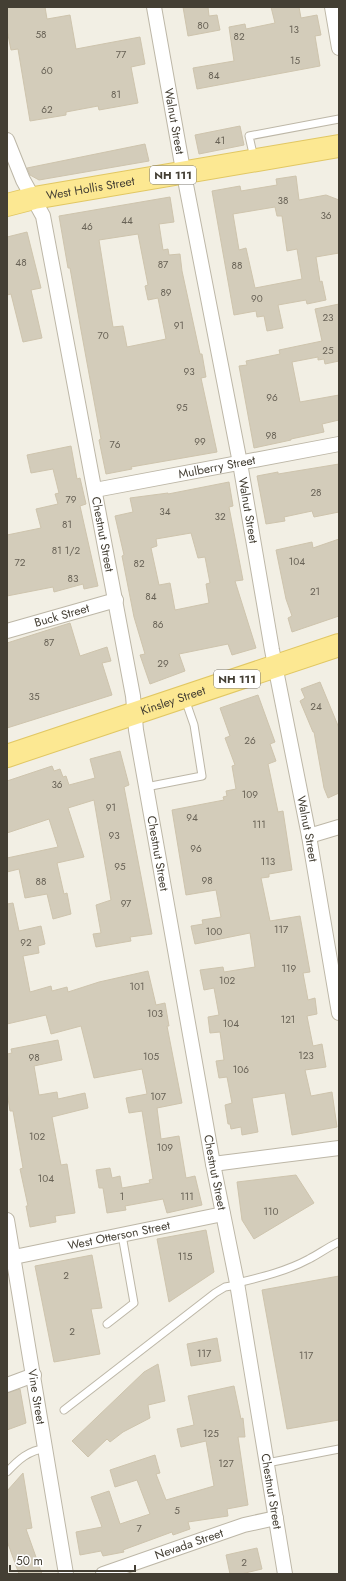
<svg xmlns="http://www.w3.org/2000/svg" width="346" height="1581" font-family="Jost,sans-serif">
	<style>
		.building { fill: #d3ccba; stroke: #cec4ad; fill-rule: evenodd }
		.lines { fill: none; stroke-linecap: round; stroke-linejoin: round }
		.lane-casing { stroke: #bdb7a7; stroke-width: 9 }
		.street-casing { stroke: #bdb7a7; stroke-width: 16 }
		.primary-casing { stroke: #e1c763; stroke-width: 24 }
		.lane { stroke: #fff; stroke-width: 7 }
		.street { stroke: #fff; stroke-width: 14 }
		.primary { stroke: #fce892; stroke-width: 22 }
		.labels { text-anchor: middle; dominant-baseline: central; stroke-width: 3; stroke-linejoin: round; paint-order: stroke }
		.number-label { font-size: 10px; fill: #686256 }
		.shield { fill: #fff; stroke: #7c7971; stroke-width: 1 }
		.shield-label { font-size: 11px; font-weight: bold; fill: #443f34 }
		.street-label { font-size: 12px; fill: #443f34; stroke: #fff }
	</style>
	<rect width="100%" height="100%" fill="#f2efe4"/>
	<path class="building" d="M7 7H45L47 19 70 15 76 49 140 37 145 64 131 67 138 103 99 110 98 106 66 112V115L30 121 18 49 11 50 7 30Z
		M183 7H208L209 16 217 15 220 30 188 36Z
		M271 7H299L301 18 317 15 321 35 315 36 320 66 197 89 193 68 234 61 229 27 245 24 246 29 275 23Z
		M240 126 244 145 199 154 195 135Z
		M145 144 149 161 39 180 30 175 27 168Z
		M296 176 299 200 326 195 339 200V253L316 257 320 282 322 281 326 300 307 304 306 300 278 305 283 328 267 331 264 316 257 317 256 311 234 315 212 191 240 186 241 191 277 185 276 179ZM275 207 277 216H282L287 251 297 249 302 279 255 288 246 248 239 250 233 214Z
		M170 197 174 222 159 224 163 250 168 249 169 255 180 254 182 271 200 354H202L206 377 201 378 217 452 131 467 132 469 106 474 99 440 101 439 81 330 70 268H68L59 216ZM138 234 148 285 145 286 148 300 158 298 166 339 127 347 123 326 113 327 99 240Z
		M27 232 41 288 31 290 42 338 23 342 11 294 7 295V237Z
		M339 304V361L325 364 324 359 318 360V357L292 362 300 402 339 395V420L322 424 324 432 291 439V440L254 448 239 366 247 365 246 361 280 354 279 350 322 341 315 309Z
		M71 446 77 479 80 478 86 504 80 506 98 586 84 589 83 584 54 592 53 587 7 596V535L41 528 36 509 58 504 55 494 59 493 53 469 31 473 27 455Z
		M339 464V512L314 517 312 511 284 517 285 521 266 524 257 476 278 472V474Z
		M229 482 233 506 229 507 243 580 235 581 256 648 232 655 228 644 179 654 185 671 150 684 140 655 145 654 134 617 122 556 124 555 115 516 133 512 130 498 168 493V494ZM191 533 198 558 205 557 210 583 206 584 209 603 175 610 170 583 159 585 151 548 157 546 156 539Z
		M339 539V616L292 632 288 618 292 616 286 599 276 550 312 542 313 548Z
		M70 623 80 656 107 647 111 661 102 663 112 695 7 728V643Z
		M320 682 339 728V793L328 798 324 788 314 732H313L300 701 305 698 301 689Z
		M258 695 275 742 270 744 276 761 268 764 278 812 283 811 292 870 269 874V877L261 878 270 921 300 916 310 972 303 973 308 1000 315 998 317 1014 307 1016 313 1046 322 1044 326 1067 305 1070 311 1096 332 1092 337 1127 292 1135 285 1093 252 1098 258 1132 242 1135 241 1127 231 1129 230 1124H228L225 1105 232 1103 227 1077 219 1078 216 1061 224 1060 220 1032 210 1033 208 1017 219 1015 214 988 204 990 200 970 223 967 224 972 255 967 250 933 195 944 191 926 203 924 202 920 221 917 216 890 186 895 172 810 224 800 223 797 227 796 226 791 236 789 232 766 235 765 225 738 230 736 220 708Z
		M120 751 129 785 124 787 152 934 130 937 131 941 96 947 93 934 101 933 96 905 111 900 94 800 68 808 84 857 57 863 64 894 67 893 71 914 53 919 47 894 25 898 19 869 7 872V858L58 847 49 819 7 833V781L52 766 54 771 60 769 63 777 66 776 69 785 95 778 90 759Z
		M13 903 19 931 41 926 45 944 38 946 39 953 23 956 30 992 51 986 52 991 67 987 68 992 99 982 148 971 156 1005 165 1003 169 1026H167L182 1103 157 1108 161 1139 179 1136 186 1178 195 1176 202 1205 167 1213 163 1199 125 1206 126 1210 107 1213 103 1188H99L96 1170 110 1168 112 1178 120 1176 122 1188 150 1183 149 1180 153 1179 142 1111 129 1113 126 1098 147 1094 142 1069 94 1078 81 1026 51 1034 46 1015 7 1024V904Z
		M58 1040 62 1060 34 1066 39 1095 57 1092 58 1099 85 1093 88 1108 52 1117 61 1165 67 1164 75 1213 55 1216 56 1222 30 1227 26 1206H28L20 1169 23 1168 13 1111H10L7 1092V1054L12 1053 11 1049Z
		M296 1175 314 1203 254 1239 242 1220 237 1182Z
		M206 1230 214 1272 169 1302 157 1239Z
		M92 1255 102 1308 91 1309 100 1354 54 1362 35 1266Z
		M339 1276V1420L287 1429 262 1290Z
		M217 1338 221 1361 191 1366 187 1344Z
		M158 1364 165 1401 148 1405 150 1418 123 1432 110 1442 107 1439 88 1457 72 1441 144 1372Z
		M234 1386 241 1419 243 1418 245 1437H238L248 1505 227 1509 228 1516 188 1522 190 1529 173 1535 172 1532 123 1550 124 1552 103 1556 101 1551 80 1555 76 1532 102 1527 91 1497 109 1491 120 1524 150 1514 137 1480 115 1487 110 1470 155 1455 160 1473 156 1474 166 1500 214 1486 206 1441 181 1447 177 1429 194 1425 188 1396Z
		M20 1389 26 1423 7 1430V1393Z
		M23 1473 32 1528 26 1529 42 1574H19L7 1541V1491Z
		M257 1548 262 1569 241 1574H230L226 1555Z"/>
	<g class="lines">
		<defs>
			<path id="lane" d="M254 158 249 136 339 119
				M146 787 202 776 194 725 185 699
				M237 1283C262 1277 287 1271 309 1259 319 1254 328 1247 339 1242
				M107 1324 134 1303 122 1235
				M64 1410 215 1293 225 1287 237 1285
				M267 1463 339 1449
				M7 1472C19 1459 28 1451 46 1448"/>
			<g id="street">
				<path id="s1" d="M154 7 181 159 240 463 272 650 309 836 339 1013"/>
				<path d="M332 7 339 48"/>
				<path id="s2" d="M7 140 23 180 43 216 133 696 136 730 213 1164 237 1283 285 1574"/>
				<path id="s3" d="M95 490 339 444"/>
				<path id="s4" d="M7 631 116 600"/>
				<path d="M309 836 339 827"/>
				<path d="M213 1164 339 1148"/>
				<path id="s5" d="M7 1220 66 1574"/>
				<path id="s6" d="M14 1257 223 1214"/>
				<path d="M7 1385 34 1375"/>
				<path id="s7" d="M103 1574 244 1525 276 1518"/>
			</g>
			<g id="primary">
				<path id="s8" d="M7 205 34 198 339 146"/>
				<path id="s9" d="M7 756 339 645"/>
			</g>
		</defs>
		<use href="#lane" class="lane-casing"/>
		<use href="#street" class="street-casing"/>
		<use href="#primary" class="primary-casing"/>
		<use href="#lane" class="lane"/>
		<use href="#street" class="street"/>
		<use href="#primary" class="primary"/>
	</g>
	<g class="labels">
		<g class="number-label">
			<text x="203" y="25">80</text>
			<text x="294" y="29">13</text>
			<text x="41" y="34">58</text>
			<text x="239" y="36">82</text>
			<text x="121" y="54">77</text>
			<text x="295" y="60">15</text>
			<text x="47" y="70">60</text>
			<text x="214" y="75">84</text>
			<text x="116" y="94">81</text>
			<text x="47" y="109">62</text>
			<text x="220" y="140">41</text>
			<text x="283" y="200">38</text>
			<text x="326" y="215">36</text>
			<text x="127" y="220">44</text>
			<text x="87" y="226">46</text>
			<text x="21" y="262">48</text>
			<text x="163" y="264">87</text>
			<text x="237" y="265">88</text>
			<text x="166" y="292">89</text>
			<text x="257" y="298">90</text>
			<text x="328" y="317">23</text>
			<text x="179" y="325">91</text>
			<text x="103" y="335">70</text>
			<text x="328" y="350">25</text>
			<text x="189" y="371">93</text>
			<text x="272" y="397">96</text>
			<text x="182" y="407">95</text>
			<text x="271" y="435">98</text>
			<text x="200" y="441">99</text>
			<text x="115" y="444">76</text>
			<text x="316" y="492">28</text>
			<text x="71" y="499">79</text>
			<text x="165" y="511">34</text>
			<text x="220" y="516">32</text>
			<text x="67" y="524">81</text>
			<text x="66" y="550">81 1/2</text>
			<text x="297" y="561">104</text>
			<text x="20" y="562">72</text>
			<text x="139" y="563">82</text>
			<text x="73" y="578">83</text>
			<text x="315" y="591">21</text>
			<text x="151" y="596">84</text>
			<text x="158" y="624">86</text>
			<text x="49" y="642">87</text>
			<text x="163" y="663">29</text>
			<text x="34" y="696">35</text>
			<text x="316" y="706">24</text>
			<text x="250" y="740">26</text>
			<text x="57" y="784">36</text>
			<text x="250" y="794">109</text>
			<text x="111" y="807">91</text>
			<text x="192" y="817">94</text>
			<text x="259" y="824">111</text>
			<text x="114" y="835">93</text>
			<text x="196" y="848">96</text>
			<text x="268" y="861">113</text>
			<text x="120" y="866">95</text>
			<text x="207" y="880">98</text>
			<text x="41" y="881">88</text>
			<text x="126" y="903">97</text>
			<text x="281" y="929">117</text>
			<text x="214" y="931">100</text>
			<text x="26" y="942">92</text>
			<text x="289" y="968">119</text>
			<text x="227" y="980">102</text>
			<text x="137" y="986">101</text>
			<text x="155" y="1013">103</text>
			<text x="288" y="1019">121</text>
			<text x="231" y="1023">104</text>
			<text x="306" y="1055">123</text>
			<text x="151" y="1056">105</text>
			<text x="34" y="1057">98</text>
			<text x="241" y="1069">106</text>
			<text x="158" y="1096">107</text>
			<text x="37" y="1136">102</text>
			<text x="165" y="1147">109</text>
			<text x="46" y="1178">104</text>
			<text x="122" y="1196">1</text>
			<text x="187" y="1196">111</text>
			<text x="271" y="1211">110</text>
			<text x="185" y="1256">115</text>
			<text x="66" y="1275">2</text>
			<text x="72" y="1331">2</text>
			<text x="204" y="1353">117</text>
			<text x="306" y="1355">117</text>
			<text x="211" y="1433">125</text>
			<text x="226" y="1463">127</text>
			<text x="177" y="1510">5</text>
			<text x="139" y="1528">7</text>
			<text x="244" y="1562">2</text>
		</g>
		<g class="shield">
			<rect x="150" y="166" width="46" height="18" rx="3"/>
			<rect x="214" y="670" width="46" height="18" rx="3"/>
		</g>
		<g class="shield-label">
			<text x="173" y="175">NH 111</text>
			<text x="237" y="679">NH 111</text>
		</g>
		<g class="street-label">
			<text stroke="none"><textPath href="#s1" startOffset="116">Walnut Street</textPath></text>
			<text stroke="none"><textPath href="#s8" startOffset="85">West Hollis Street</textPath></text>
			<text stroke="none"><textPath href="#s3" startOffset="124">Mulberry Street</textPath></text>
			<text stroke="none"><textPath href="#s1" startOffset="512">Walnut Street</textPath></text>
			<text stroke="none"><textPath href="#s2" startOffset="408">Chestnut Street</textPath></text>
			<text stroke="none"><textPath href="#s4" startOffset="57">Buck Street</textPath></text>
			<text stroke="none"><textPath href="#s9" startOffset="175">Kinsley Street</textPath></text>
			<text stroke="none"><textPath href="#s1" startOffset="836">Walnut Street</textPath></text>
			<text stroke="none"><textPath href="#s2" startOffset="732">Chestnut Street</textPath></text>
			<text stroke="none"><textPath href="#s2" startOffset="1056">Chestnut Street</textPath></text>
			<text stroke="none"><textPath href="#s6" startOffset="107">West Otterson Street</textPath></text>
			<text stroke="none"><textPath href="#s5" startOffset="179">Vine Street</textPath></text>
			<text stroke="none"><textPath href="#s2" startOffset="1380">Chestnut Street</textPath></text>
			<text stroke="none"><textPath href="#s7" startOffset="91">Nevada Street</textPath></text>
		</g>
	</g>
	<rect width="346" height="1581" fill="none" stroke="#443f34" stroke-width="16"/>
	<path d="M10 1565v6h125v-6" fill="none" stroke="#443f34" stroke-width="2"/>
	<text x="16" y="1565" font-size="12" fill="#443f34" stroke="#ffffff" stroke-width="3" paint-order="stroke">50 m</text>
</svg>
